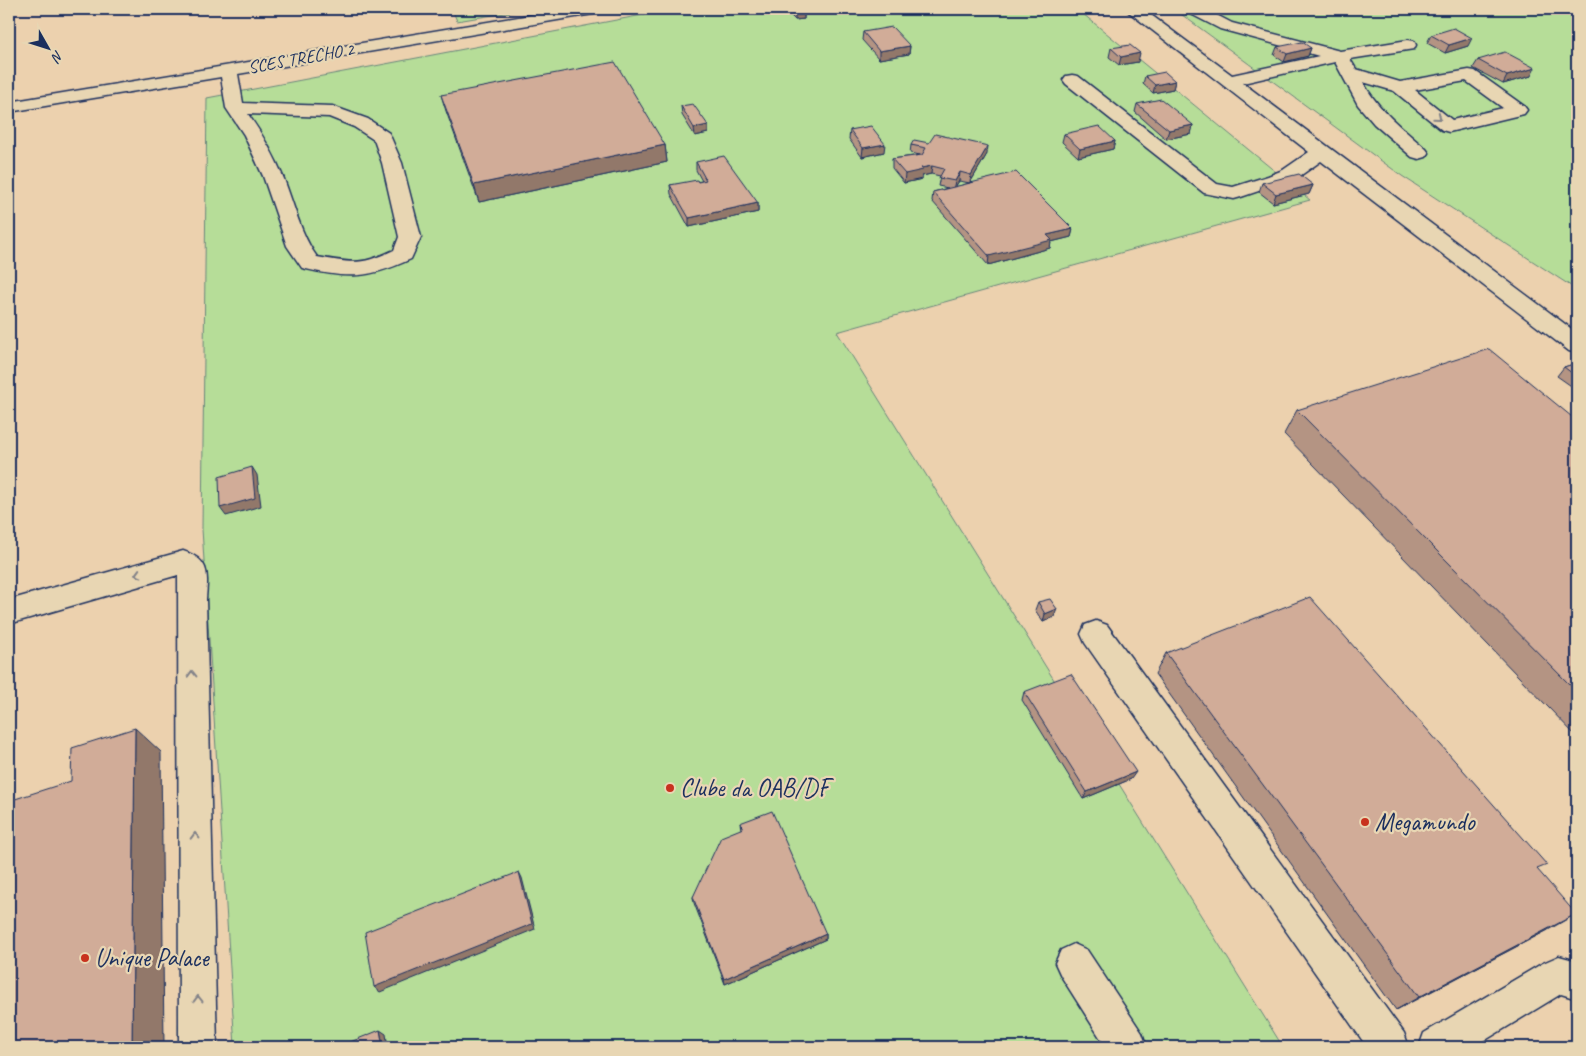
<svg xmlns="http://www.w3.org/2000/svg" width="1586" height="1056" font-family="Caveat,sans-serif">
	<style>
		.green { fill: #b6dd98; stroke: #68867b }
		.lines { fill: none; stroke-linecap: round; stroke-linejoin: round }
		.minor-casing { stroke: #1b2f5e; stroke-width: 3 }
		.minor { fill: #e8d6b3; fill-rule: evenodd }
		.wall { fill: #b49483; stroke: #1b2f5e; fill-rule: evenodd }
		.shaded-wall { fill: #92786a; stroke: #1b2f5e }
		.building { fill: #d1ac98; stroke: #1b2f5e }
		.oneway { stroke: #828288 }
		.poi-dot { fill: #c8321e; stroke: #e8d6b3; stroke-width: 2 }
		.labels { text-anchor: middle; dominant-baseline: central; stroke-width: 4.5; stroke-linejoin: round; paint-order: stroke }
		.far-street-label { font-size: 18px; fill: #1b2f5e; stroke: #e8d6b3 }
		.near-poi-label { font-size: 25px; fill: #1b2f5e; stroke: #e8d6b3; text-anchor: start }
	</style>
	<rect width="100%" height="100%" fill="#ecd1ae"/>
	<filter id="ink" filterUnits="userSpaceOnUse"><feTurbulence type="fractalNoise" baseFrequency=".02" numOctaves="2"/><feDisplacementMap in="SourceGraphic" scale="10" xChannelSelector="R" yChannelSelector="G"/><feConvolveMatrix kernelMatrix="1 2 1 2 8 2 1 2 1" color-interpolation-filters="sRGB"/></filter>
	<g filter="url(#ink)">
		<path class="green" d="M452 9H529L457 21Z
			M674 9H1077L1310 200 837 332 1283 1047H235L202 529 207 98Z
			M1174 9H1577V290L1402 176Z"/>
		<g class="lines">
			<defs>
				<path id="minor" d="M566 9H601L599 12 593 14 238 74 243 103 332 106 368 119 389 133 402 163 421 237 411 259C368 279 348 279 302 268L287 246 263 176 244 135 226 108 221 77 9 112V102ZM248 114 329 117 354 127 374 140 382 163 399 237 394 250C360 266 353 263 317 257 301 235 294 205 284 179 275 156 262 134 248 114Z
					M1125 9H1143L1232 75 1319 56 1220 29 1187 12 1185 9H1205L1232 23 1340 51 1408 40 1414 41 1416 45 1414 49 1350 59 1356 69 1400 82 1469 70 1475 71 1524 106 1527 110 1524 114 1449 132 1442 130 1394 91 1363 82C1378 110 1402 128 1426 149L1429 153 1426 157 1419 159 1412 157 1374 124 1358 105 1335 62 1243 83 1577 333V353L1569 351 1321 161 1297 178 1241 197 1234 199 1204 193 1066 84 1063 80 1066 76 1072 75 1078 76 1217 184 1233 187 1268 176 1283 170 1309 152ZM1466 81 1503 108 1452 120 1415 90Z
					M183 551C210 560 208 573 206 599L217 1047H179L178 575 9 624V600Z
					M1096 621 1107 625 1404 1033 1409 1047H1367L1085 643 1081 634 1085 625Z
					M1074 944 1087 950 1142 1033 1147 1047H1106L1061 976 1055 963 1061 950Z
					M1559 956 1577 961V999L1561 994 1474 1047H1419L1424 1033 1543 963Z"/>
			</defs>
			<use href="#minor" class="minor-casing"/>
			<use href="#minor" class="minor"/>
		</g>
		<path class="wall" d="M791 9H802L804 11V19L795 20 791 16Z
			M863 32 910 46 909 54 879 59 862 40Z
			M1431 35 1468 46 1445 53 1427 43Z
			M1277 47 1311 48 1308 56 1284 62 1274 55Z
			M1111 48 1138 62 1119 65 1109 57Z
			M1478 60 1531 76 1503 84 1473 68Z
			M1145 76 1175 81 1173 89 1153 93 1143 84Z
			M441 95 665 145 667 162 479 202 446 111Z
			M1137 104 1193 125 1191 134 1166 139 1135 112Z
			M681 106 708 125V133L695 136 682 115Z
			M850 130 884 152 862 157 849 139Z
			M1064 134 1115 141 1113 149 1078 157 1062 142Z
			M911 145 987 154 970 183 1073 229 1071 237 1051 242 1050 248 988 265 932 201 933 192 948 188 938 186 940 176 931 174 922 176V179L904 183 892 168V159L920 155 910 153ZM959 181 970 183 955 187Z
			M696 162 758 203V212L689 227 671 194 670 185 702 181 696 170Z
			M1262 183 1313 185 1309 194 1273 203 1259 192Z
			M1577 363V390L1557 376 1564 367Z
			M1297 410 1577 421V737L1284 434Z
			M1038 602 1054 617 1043 622 1035 610Z
			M1166 653 1538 870 1548 930 1396 1010 1155 674Z
			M1024 692 1131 779 1083 799 1022 700Z
			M740 823 826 934V939L725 984 694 903 693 897 741 829Z"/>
		<path class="shaded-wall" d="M804 11V19L795 20V13Z
			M1472 38 1468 46 1445 53 1449 45Z
			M910 46 909 54 879 59V51Z
			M1311 48 1308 56 1284 62 1287 54Z
			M1140 53 1138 62 1119 65 1121 57Z
			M1535 68 1531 76 1503 84 1507 76Z
			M1175 81 1173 89 1153 93 1155 85Z
			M708 125V133L695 136 694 128Z
			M1193 125 1191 134 1166 139 1169 130Z
			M1115 141 1113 149 1078 157 1080 149Z
			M885 144 884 152 862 157 863 148Z
			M665 145 667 162 479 202 474 185Z
			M988 146 987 154 970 183 971 175Z
			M932 166 931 174 922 176V179L904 183 905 174 921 168Z
			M960 172 959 181 953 190 955 181Z
			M1313 185 1309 194 1273 203 1276 194Z
			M758 203V212L689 227V218Z
			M1073 229 1071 237 1051 242 1050 248 988 265 989 256 1047 235Z
			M252 467 257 475 261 506 226 516 220 508Z
			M1057 609 1054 617 1043 622 1045 614Z
			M135 728 161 752 164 1047H132Z
			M1136 772 1131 779 1083 799 1087 792Z
			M519 872 522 878 535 929 380 992 374 987Z
			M1576 914 1548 930 1396 1010 1419 997Z
			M826 934V939L725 984 724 979Z
			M380 1030 386 1034 388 1047H383Z"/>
		<path class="building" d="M792 9H802L804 11 795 13Z
			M892 27 910 46 879 51 863 32Z
			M1454 28 1472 38 1449 45 1431 35Z
			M1302 42 1311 48 1287 54 1277 47Z
			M1130 45 1140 53 1121 57 1111 48Z
			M1505 52 1535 68 1507 76 1478 60Z
			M615 62 665 145 474 185 441 95Z
			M1165 72 1175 81 1155 85 1145 76Z
			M1161 99 1193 125 1169 130 1137 104Z
			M693 104 708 125 694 128 681 106Z
			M871 126 885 144 863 148 850 130Z
			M1099 126 1115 141 1080 149 1064 134Z
			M935 134 988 146 971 175 960 172 955 181 939 178 944 169 932 166 921 168 923 170 905 174 892 159 922 155 926 148 911 145 914 140 929 143Z
			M724 156 758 203 689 218 670 185 697 180 698 182 706 180 696 162Z
			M1016 172 1073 229 1047 235 1052 240 989 256 933 192Z
			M1299 174 1313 185 1276 194 1262 183Z
			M1489 349 1577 421V692L1297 410Z
			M1577 363V377L1564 367Z
			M252 467 255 498 220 508 219 477Z
			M1310 597 1547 865 1537 869 1576 914 1419 997 1166 653Z
			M1050 599 1057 609 1045 614 1038 602Z
			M1071 674 1136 772 1087 792 1024 692Z
			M135 728 132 1047H9V801L71 781 72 748Z
			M772 811 826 934 724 979 693 897 721 837 743 828 740 823Z
			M519 872 532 924 374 987 365 932Z
			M380 1030 383 1047H338Z"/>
		<defs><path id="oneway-chevron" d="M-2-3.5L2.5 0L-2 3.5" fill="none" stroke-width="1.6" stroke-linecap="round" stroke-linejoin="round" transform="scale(1.25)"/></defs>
		<g class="oneway">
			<use href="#oneway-chevron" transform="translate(1438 117) rotate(39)"/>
			<use href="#oneway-chevron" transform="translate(138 574) rotate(164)"/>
			<use href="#oneway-chevron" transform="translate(192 674) rotate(-91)"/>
			<use href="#oneway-chevron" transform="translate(195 836) rotate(-91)"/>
			<use href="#oneway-chevron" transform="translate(198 999) rotate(-91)"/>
		</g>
	</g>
	<g class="poi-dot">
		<circle cx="670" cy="788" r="5"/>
		<circle cx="1365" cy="822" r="5"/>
		<circle cx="85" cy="958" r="5"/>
	</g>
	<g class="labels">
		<g class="far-street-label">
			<text transform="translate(301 58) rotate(-10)">SCES TRECHO 2</text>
		</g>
		<g class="near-poi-label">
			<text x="680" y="788">Clube da OAB/DF</text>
			<text x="1375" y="822">Megamundo</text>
			<text x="95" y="958">Unique Palace</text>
		</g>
	</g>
	<rect width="1586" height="1056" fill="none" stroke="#e8d6b3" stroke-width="30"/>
	<rect x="15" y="15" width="1556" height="1026" fill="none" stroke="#1b2f5e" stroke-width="2" filter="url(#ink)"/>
	<g transform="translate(48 48) rotate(129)" stroke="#e8d6b3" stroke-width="4" paint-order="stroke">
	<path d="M0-4L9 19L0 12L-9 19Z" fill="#1b2f5e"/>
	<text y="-8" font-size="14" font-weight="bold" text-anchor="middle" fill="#1b2f5e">N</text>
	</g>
</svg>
